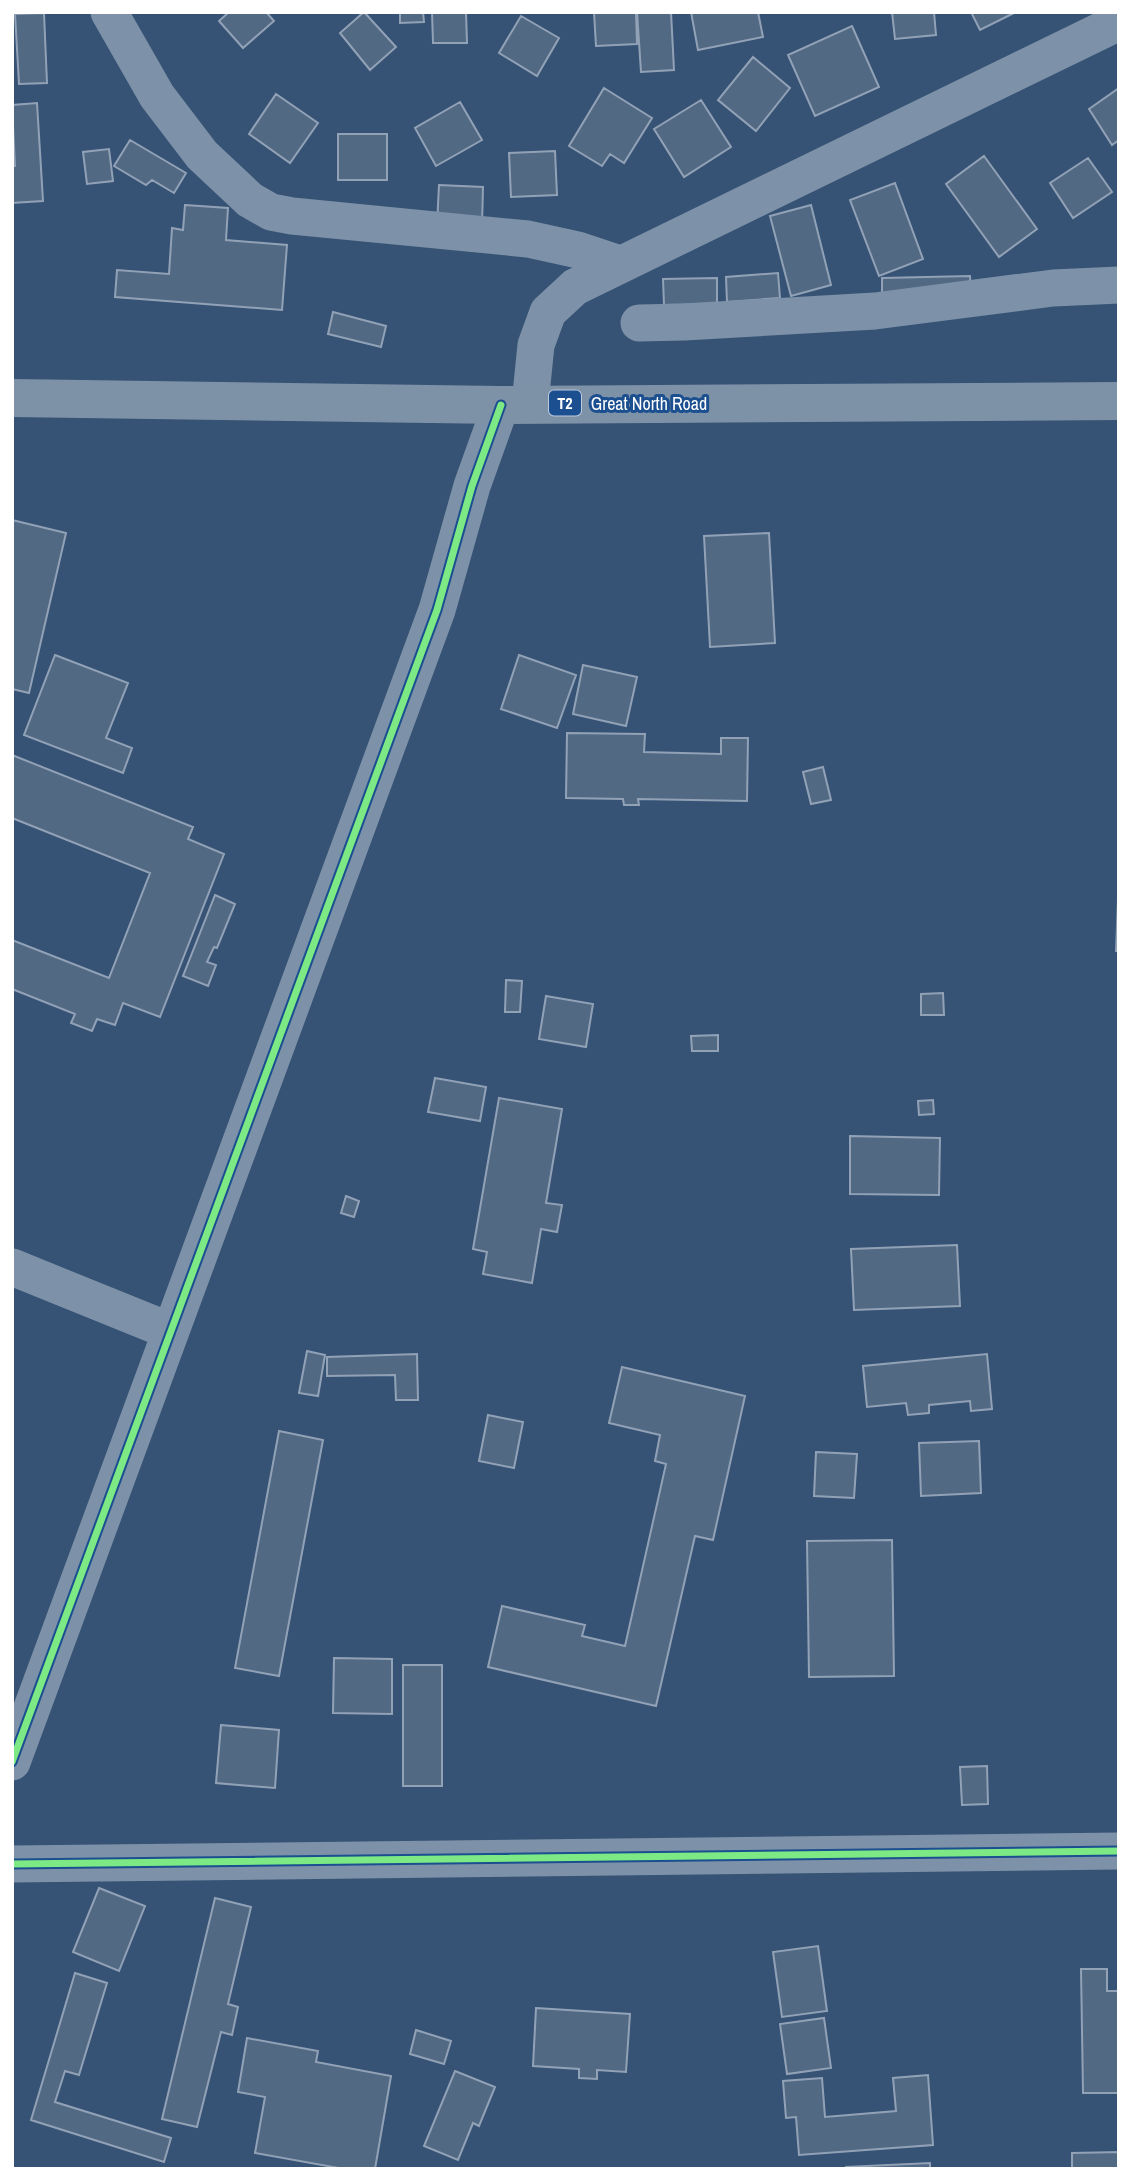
<svg xmlns="http://www.w3.org/2000/svg" width="1131" height="2181" font-family="'Archivo Narrow',sans-serif">
	<style>
		.building { fill: #526984; stroke: #92a2b6; stroke-width: 2 }
		.lines { fill: none; stroke-linecap: round; stroke-linejoin: round }
		.minor { stroke: #7d92a8; stroke-width: 37 }
		.highway { stroke: #7e92a7; stroke-width: 38 }
		.cycleway-casing { stroke: #1b4f8f; stroke-width: 11 }
		.cycleway { stroke: #7ce984; stroke-width: 7 }
		.labels { text-anchor: middle; dominant-baseline: central; stroke-width: 6; stroke-linejoin: round; paint-order: stroke }
		.shield { fill: #1b4f8f; stroke: #bbcadd; stroke-width: 2 }
		.shield-label { font-size: 16px; font-weight: bold; fill: #fff }
		.street-label { font-size: 18px; fill: #fff; stroke: #1b4f8f }
	</style>
	<rect width="100%" height="100%" fill="#365274"/>
	<path class="building" d="M229 12H266L274 21 243 48 219 21Z
		M364 12 396 47 370 70 340 33Z
		M400 12H423L424 22 400 23Z
		M432 12H466L467 43H433Z
		M594 12H636L637 44 596 46Z
		M637 12H671L674 70 641 72Z
		M691 12H758L763 37 698 50Z
		M892 12H934L936 35 895 39Z
		M971 12H1016L980 30Z
		M44 13 47 83 19 84 15 14Z
		M521 16 559 38 537 76 499 53Z
		M852 26 879 87 815 116 788 55Z
		M753 57 790 88 756 131 718 100Z
		M604 88 652 118 624 163 610 154 602 166 569 146Z
		M1119 88V140L1112 145 1089 109Z
		M276 94 318 123 290 163 249 134Z
		M701 100 731 147 684 177 654 129Z
		M460 102 482 140 436 166 415 128Z
		M37 103 43 201 12 203V166H15L12 105Z
		M338 134H387V180H338Z
		M130 140 186 173 174 193 152 180 146 185 114 166Z
		M109 149 113 181 87 184 83 152Z
		M555 151 557 195 511 197 509 153Z
		M984 156 1037 229 999 257 946 184Z
		M1088 158 1112 192 1073 218 1050 183Z
		M895 183 923 259 879 276 850 200Z
		M439 185 483 187 482 226 437 224Z
		M185 205 228 208 226 240 287 245 282 310 115 297 117 270 169 274 172 228 183 230Z
		M811 205 831 285 791 296 770 216Z
		M778 273 780 298 727 302 726 277Z
		M970 276 971 295 882 297V278Z
		M717 278V304L664 305 663 279Z
		M333 312 386 326 381 347 328 334Z
		M12 520 66 533 29 693 12 689Z
		M769 533 775 643 710 647 704 536Z
		M55 655 128 683 106 738 132 748 123 773 24 735Z
		M519 655 576 675 557 728 501 709Z
		M583 665 637 677 626 726 573 714Z
		M567 733 645 734 644 752 721 754V738H748L747 801 638 799 639 805H624L623 799 566 798Z
		M12 755 193 827 188 839 224 854 160 1017 123 1003 115 1025 97 1019 92 1031 71 1023 75 1014 12 989V940L109 978 150 873 12 818Z
		M823 767 831 800 811 804 803 772Z
		M215 895 235 904 217 948 214 947 207 962 216 965 208 986 183 976Z
		M1118 899H1119V951H1116Z
		M506 980 522 981 520 1012H505Z
		M943 993 944 1015H921V994Z
		M546 996 593 1004 586 1047 539 1039Z
		M718 1035V1051H692L691 1036Z
		M435 1078 486 1087 480 1121 428 1112Z
		M499 1098 562 1109 546 1203 562 1205 557 1232 541 1229 532 1283 483 1274 487 1252 473 1249Z
		M933 1100 934 1114 919 1115 918 1101Z
		M850 1136 940 1138 939 1195 850 1194Z
		M346 1196 359 1201 354 1217 341 1213Z
		M957 1245 960 1306 854 1310 851 1249Z
		M307 1351 325 1355 318 1396 299 1393Z
		M417 1354 418 1400H396L395 1375 327 1376V1357Z
		M987 1354 992 1409 971 1411 970 1401 929 1405V1413L908 1415 906 1403 867 1407 863 1366Z
		M622 1367 745 1396 713 1540 695 1536 656 1706 488 1667 502 1606 585 1625 582 1636 625 1646 666 1464 655 1461 660 1435 609 1423Z
		M488 1415 523 1422 514 1468 479 1461Z
		M279 1431 323 1440 279 1676 235 1668Z
		M979 1441 981 1493 921 1496 919 1443Z
		M816 1452 857 1454 854 1498 814 1496Z
		M892 1540 894 1676 809 1677 807 1541Z
		M334 1658 392 1659V1714L333 1713Z
		M403 1665H442V1786H403Z
		M221 1725 279 1730 275 1788 216 1783Z
		M987 1766 988 1804 962 1805 960 1767Z
		M99 1888 145 1906 119 1971 73 1952Z
		M215 1898 251 1907 228 2004 238 2007 232 2035 221 2032 197 2127 162 2119Z
		M818 1946 827 2011 782 2017 773 1952Z
		M1081 1969H1107V1991H1119V2093H1083Z
		M75 1973 107 1983 79 2075 65 2071 55 2102 171 2138 164 2162 31 2120Z
		M536 2008 630 2014 626 2072 597 2070V2079L579 2078V2069L533 2066Z
		M824 2018 831 2068 787 2074 780 2024Z
		M416 2030 451 2041 444 2064 410 2054Z
		M247 2038 318 2051 316 2062 391 2076 375 2169H344L255 2153 265 2097 238 2092Z
		M455 2071 495 2087 479 2126 473 2123 458 2160 424 2146Z
		M928 2075 933 2145 799 2155 796 2117 786 2118 783 2081 822 2078 825 2117 896 2111 893 2078Z
		M1119 2152V2169H1072V2153Z
		M930 2163V2169L845 2167Z"/>
	<g class="lines">
		<path class="minor" d="M109 12 157 96 202 155 250 200 271 212 292 216 528 239 578 250 620 264
			M639 323 684 322 875 311 1053 288 1119 285
			M530 404 536 345 548 312 575 287 1119 22
			M12 1267 170 1331
			M12 1762 437 610 472 486 501 405
			M12 1864 1119 1851"/>
		<path class="highway" d="M12 398 501 405 1119 401"/>
		<defs>
			<path id="cycleway" d="M12 1762 437 610 472 486 501 405
				M12 1864 1119 1851"/>
		</defs>
		<use href="#cycleway" class="cycleway-casing"/>
		<use href="#cycleway" class="cycleway"/>
	</g>
	<g class="labels">
		<rect class="shield" x="549" y="390.5" width="32" height="25" rx="5"/>
		<g class="shield-label">
			<text x="565" y="403">T2</text>
		</g>
		<g class="street-label">
			<text x="649" y="403">Great North Road</text>
		</g>
	</g>
	<rect width="1131" height="2181" fill="none" stroke="#ffffff" stroke-width="28"/>
</svg>
